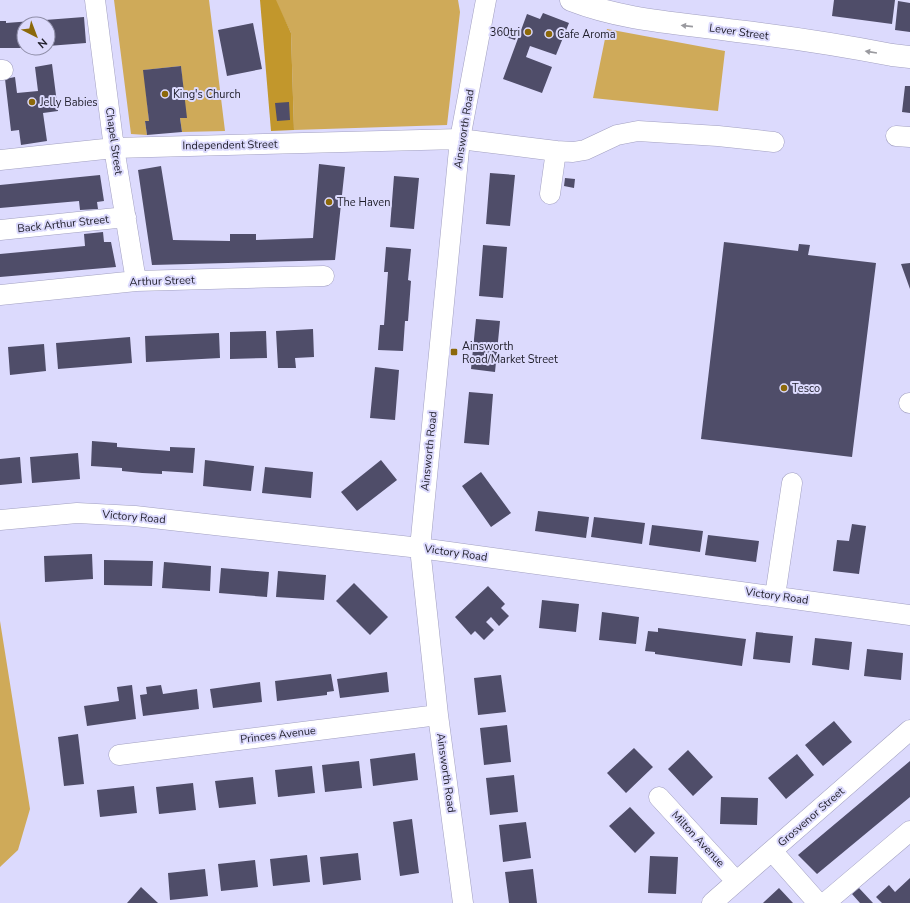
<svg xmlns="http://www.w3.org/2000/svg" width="910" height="903" font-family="'Nunito Sans',sans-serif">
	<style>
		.green { fill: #cfaa59 }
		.forest { fill: #c2972c }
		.building { fill: #4f4d69 }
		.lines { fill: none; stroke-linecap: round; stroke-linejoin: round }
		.minor-casing { stroke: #a2a0c1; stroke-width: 21 }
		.major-casing { stroke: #a2a0c1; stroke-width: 23 }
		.minor { stroke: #fff; stroke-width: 20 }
		.major { stroke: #fff; stroke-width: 22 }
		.oneway { fill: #9a9a9f }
		.poi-dot { fill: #8c690a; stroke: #dcdafd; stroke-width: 1.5 }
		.labels { text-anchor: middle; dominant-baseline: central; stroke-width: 4; stroke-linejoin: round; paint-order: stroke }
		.poi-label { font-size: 11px; fill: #1f1e2a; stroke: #dcdafd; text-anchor: start }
		.street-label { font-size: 11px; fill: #1f1e2a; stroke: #dcdafd }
	</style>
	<rect width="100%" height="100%" fill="#dcdafd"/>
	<path class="green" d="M114 0H209L225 131 182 132 180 118H186L181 66 144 70 149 121H145L147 135 131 134Z
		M275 0H458L460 12 447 125 294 130 291 33Z
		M607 29 725 51 718 111 593 98Z
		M0 621 30 809 18 850 0 867Z"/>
	<path class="forest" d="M260 0H276L291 33 294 130 271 131Z"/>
	<path class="building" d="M834 0H895L892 24 832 16Z
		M898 1 910 3V32L895 30Z
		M543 13 569 23 556 55 530 46 526 57 552 67 542 93 503 79 527 14 540 19Z
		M84 17 86 43 48 46V24H24V48H0V21H6V23Z
		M253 23 262 69 227 76 218 30Z
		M510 28 518 31 515 40 506 37Z
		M52 64 58 111 43 113 47 141 21 145 19 130 11 131 5 79 15 77 17 93 38 91 35 67Z
		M181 66 187 118H180L182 132 147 135 145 121H149L143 70Z
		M905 86H910V113L902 112Z
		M289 102 290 120 277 121 275 103Z
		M319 164 345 167 335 260 152 265 138 170 161 166 173 240 230 241V234H256V240L313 238Z
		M490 173 515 175 510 226 486 224Z
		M100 175 104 201 97 202 98 209 80 210 79 201 0 208V185Z
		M394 176 419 178 414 229 390 227Z
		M565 178 575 179 574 188 564 186Z
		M103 232 104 242H111L116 267 0 277V254L85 246 84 234Z
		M724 242 798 251 799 244 810 245 808 255 876 263 852 457 701 439Z
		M483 245 507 247 503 298 479 296Z
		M386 247 411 249 408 280 411 281 408 321H405L403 351 378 350 380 325H384L386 299 388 272H384Z
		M910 263V289L901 264Z
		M476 319 500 321 495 372 471 369Z
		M313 329 314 357 295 358 296 368H278L276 331Z
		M266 331 267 358 230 359V332Z
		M219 333 220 358 146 362 145 336Z
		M130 337 132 363 58 369 56 343Z
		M44 344 46 371 10 375 8 347Z
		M375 367 399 370 395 420 370 418Z
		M469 392 493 394 489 445 464 443Z
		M92 441 117 443V447L143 449 170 451V447L195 448 193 473 162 471V474L142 473 122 471V468L91 466Z
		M78 453 80 479 32 483 30 457Z
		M20 457 22 483 0 485V459Z
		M205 460 254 466 251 491 203 486Z
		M381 460 397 480 357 511 341 492Z
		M265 467 313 472 311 498 262 493Z
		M481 472 511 513 491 527 462 486Z
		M538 511 589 517 586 538 535 531Z
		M594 517 645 523 642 544 591 537Z
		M852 524 866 526 859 574 833 571 837 540 849 541Z
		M652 525 703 531 700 552 649 545Z
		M708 535 759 541 756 562 705 555Z
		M92 554 93 579 45 582 44 556Z
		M104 560 153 561 152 586 104 585Z
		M164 562 211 566 210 591 162 588Z
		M221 568 269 572 267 597 219 593Z
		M278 571 326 575 324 600 276 597Z
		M354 583 388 617 370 635 336 601Z
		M488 586 505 604 501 608 509 616 499 626 491 617 486 622 494 630 484 640 475 631 471 635 455 617Z
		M542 600 579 604 576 632 539 628Z
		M602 612 639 617 636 644 599 640Z
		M658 628 746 639 742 666 655 654V652L645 651 648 631 658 632Z
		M756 632 793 636 790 663 753 659Z
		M815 638 852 642 849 670 812 665Z
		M867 649 903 653 901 680 864 676Z
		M387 672 389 692 340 698 337 679Z
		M331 674 334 691 327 692V695L277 701 275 681Z
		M501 675 506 712 478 715 474 678Z
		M260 682 262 702 213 708 210 689Z
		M132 685 136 719 87 726 84 706 119 701 117 687Z
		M161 685 163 694 197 689 199 709 143 716 140 695 147 694 146 687Z
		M834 721 852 742 823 766 805 745Z
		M507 725 511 762 484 765 480 728Z
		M78 734 84 784 64 786 58 737Z
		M634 748 653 767 626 793 607 773Z
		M688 750 713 777 693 796 668 769Z
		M415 753 418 780 373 786 370 759Z
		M797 754 814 775 786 799 768 778Z
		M359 761 362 788 325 792 322 765Z
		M910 761V797L817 874 798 855Z
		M312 766 315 793 278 797 275 770Z
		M514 775 518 812 490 815 486 778Z
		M253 777 256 804 219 808 215 781Z
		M193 783 196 810 159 814 156 787Z
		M134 786 137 813 100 817 97 790Z
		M721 797 758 798 757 825 720 824Z
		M630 807 655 833 635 853 609 826Z
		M412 819 419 873 400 876 393 822Z
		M526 822 531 858 503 862 499 825Z
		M358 853 361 880 323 885 320 857Z
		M307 855 310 882 273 886 270 859Z
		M650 856 678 857 676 894 648 893Z
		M255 860 258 887 221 891 218 864Z
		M205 869 208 896 170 900 168 873Z
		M533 869 537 903H509L505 872Z
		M910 878V903H882L876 897 889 885 895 892Z
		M141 887 158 903H127Z
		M779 888 793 903H763L765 901Z
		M859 888 873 903H860L852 894Z"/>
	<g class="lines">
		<defs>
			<path id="minor" d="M95 0 114 148 136 281
				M0 70H3
				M896 136 910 137
				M0 160 114 148 460 139 556 151 573 152 585 150 617 135 638 131 718 136 774 142
				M550 194 556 151
				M0 230 126 217
				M0 295 136 281 324 276
				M909 403H910
				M0 520 77 513 135 516 420 548 910 615
				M775 596 792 483
				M119 755 438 715
				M659 797 736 881
				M772 851 818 903
				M463 903 438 715 420 548 460 139 486 0
				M712 903 910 730
				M825 903 910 831"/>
			<path id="major" d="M571 0C625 21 680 23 737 31 788 37 841 45 892 55L910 57"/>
		</defs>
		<use href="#minor" class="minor-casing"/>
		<use href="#major" class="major-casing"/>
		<use href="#minor" class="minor"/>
		<use href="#major" class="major"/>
	</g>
	<defs><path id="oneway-solid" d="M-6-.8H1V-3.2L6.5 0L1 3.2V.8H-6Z"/></defs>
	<g class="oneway">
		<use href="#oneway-solid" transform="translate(687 26) rotate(-174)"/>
		<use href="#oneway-solid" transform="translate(871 52) rotate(-171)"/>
	</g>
	<g class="poi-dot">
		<circle cx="528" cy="32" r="4"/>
		<circle cx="549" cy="34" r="4"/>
		<circle cx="165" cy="94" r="4"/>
		<circle cx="32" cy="102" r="4"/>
		<circle cx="329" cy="202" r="4"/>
		<rect x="450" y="348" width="8" height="8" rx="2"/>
		<circle cx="784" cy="388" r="4"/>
	</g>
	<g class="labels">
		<g class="poi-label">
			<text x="520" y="32" text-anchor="end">360tri</text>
			<text x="557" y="34">Cafe Aroma</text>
			<text x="173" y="94">King's Church</text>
			<text x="40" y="102">Jelly Babies</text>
			<text x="337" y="202">The Haven</text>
			<text x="462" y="346">Ainsworth<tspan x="462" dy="13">Road/Market Street</tspan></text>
			<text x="792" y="388">Tesco</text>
		</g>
		<g class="street-label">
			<text transform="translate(739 32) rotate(8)">Lever Street</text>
			<text transform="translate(464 129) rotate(-81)">Ainsworth Road</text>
			<text transform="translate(114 141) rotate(82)">Chapel Street</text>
			<text transform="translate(230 145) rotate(-1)">Independent Street</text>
			<text transform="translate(63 224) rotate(-6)">Back Arthur Street</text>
			<text transform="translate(162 281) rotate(-2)">Arthur Street</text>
			<text transform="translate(429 451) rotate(-84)">Ainsworth Road</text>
			<text transform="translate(134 517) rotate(5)">Victory Road</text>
			<text transform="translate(456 553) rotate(8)">Victory Road</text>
			<text transform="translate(777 596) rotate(8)">Victory Road</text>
			<text transform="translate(278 735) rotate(-7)">Princes Avenue</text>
			<text transform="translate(446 773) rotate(82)">Ainsworth Road</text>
			<text transform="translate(811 817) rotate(-41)">Grosvenor Street</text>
			<text transform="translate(698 839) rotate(47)">Milton Avenue</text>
		</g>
	</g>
	<g transform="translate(36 36) rotate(138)"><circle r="19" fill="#dcdafd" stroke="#908fa9"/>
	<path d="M0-3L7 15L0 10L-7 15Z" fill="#8c690a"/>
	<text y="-6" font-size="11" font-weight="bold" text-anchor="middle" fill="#1f1e2a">N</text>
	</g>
</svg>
